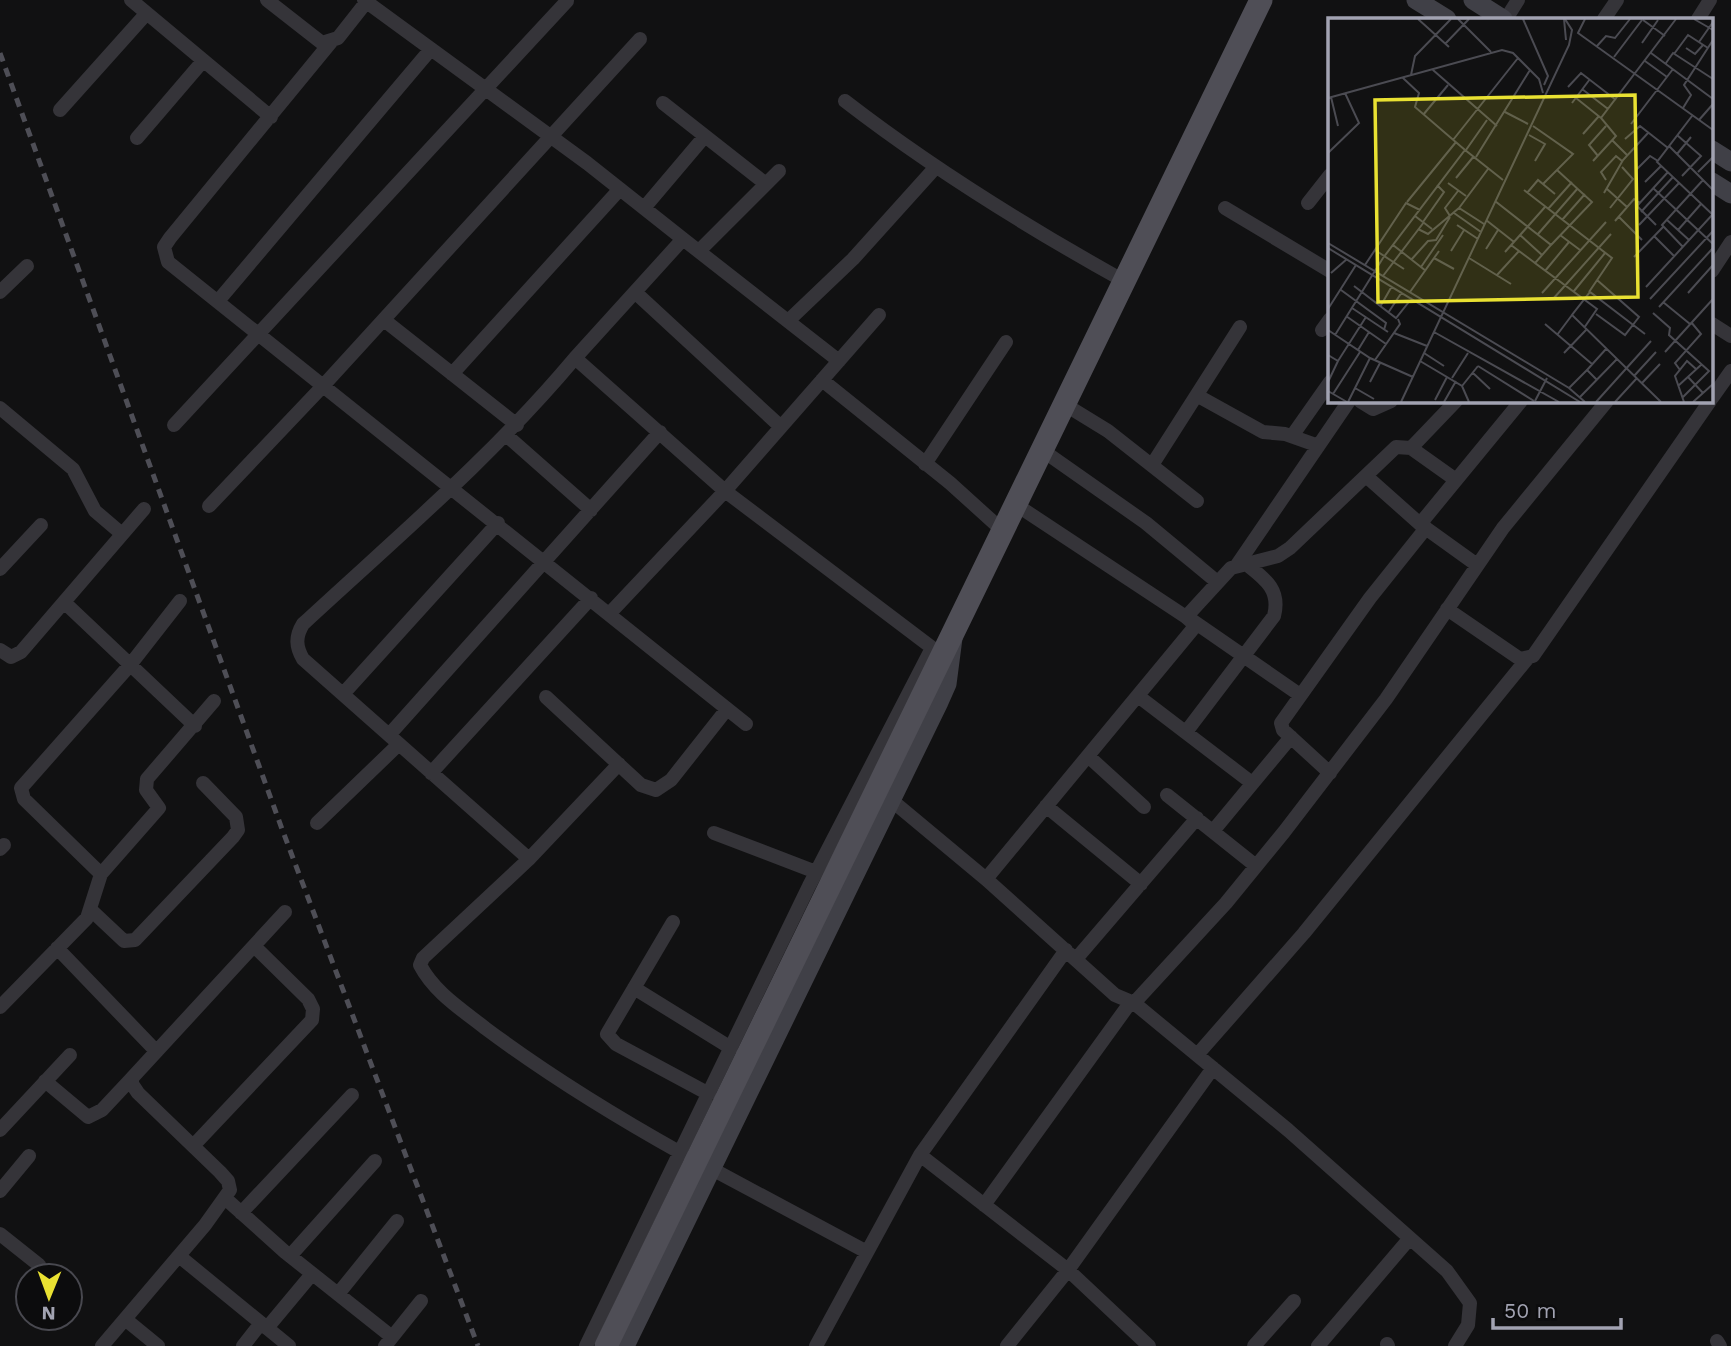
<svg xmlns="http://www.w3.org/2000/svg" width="1731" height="1346" font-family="'Work Sans',sans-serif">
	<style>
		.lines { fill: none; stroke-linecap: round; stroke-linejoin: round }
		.street { stroke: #353439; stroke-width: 14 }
		.secondary { stroke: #404047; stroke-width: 19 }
		.primary { stroke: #4f4e56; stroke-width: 23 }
		.rail { stroke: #4e4e56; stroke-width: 5; stroke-dasharray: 9 7; stroke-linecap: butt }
		.inset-road { fill: none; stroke: #4b4b52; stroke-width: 2 }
		.view { fill: #e9e132; fill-opacity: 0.15; stroke: #e9e132; stroke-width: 3.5 }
		.inset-edge { fill: none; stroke: #a2a3b2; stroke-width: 3.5 }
	</style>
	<rect width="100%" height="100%" fill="#111112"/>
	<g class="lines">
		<path class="street" d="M131 0 271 117
			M267 0 322 43 338 38 368 0
			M364 0 587 163 683 239 575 358 725 491 943 656
			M1506 19 1518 0
			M1604 19 1617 0
			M1698 19 1710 0
			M331 42 170 238 164 247 168 262 746 724
			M845 101C933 169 1027 227 1124 281
			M663 103 766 184
			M60 110 146 14
			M137 138 203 61
			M1308 203 1330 175
			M644 208 705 136
			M1225 208 1330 271
			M683 239 839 361
			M699 251 779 171
			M1712 271 1731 242
			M0 292 27 266
			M636 293 781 427
			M218 301 431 49
			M384 320 517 425
			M788 321 853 259 935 168
			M1712 324 1731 336
			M1322 330 1330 319
			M452 374 620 189
			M822 380 950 483 1002 530
			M1198 396 1263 432 1285 434 1316 445
			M1712 398 1731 371
			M1360 401 1373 409 1391 401
			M1064 404 1108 431 1197 501
			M0 408 73 469 95 511 122 534
			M174 425 567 1
			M506 435 591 510
			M1292 436 1330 382
			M1411 448 1456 401
			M1042 450 1146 523 1216 581
			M925 464 1006 342
			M1152 465 1240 327
			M1366 476 1420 524 1477 565
			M1015 504 1186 617 1231 568 1278 556 1290 548 1396 447 1411 448 1456 480
			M209 506 322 387 640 39
			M1420 524 1521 401
			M1237 565 1349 401
			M0 569 41 525
			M64 602 195 726
			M1447 609 1520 659 1533 656 1710 401
			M610 613 725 491 879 315
			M1193 621 1300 695
			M0 650 11 657 21 652 144 509
			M343 694 498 523
			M1138 696 1252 783
			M546 697 641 785 656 790 671 780 727 709
			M1186 732 1274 616C1281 589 1264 578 1245 563
			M389 735 660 432
			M1088 756 1144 807
			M619 764 529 859 423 958 420 965C434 992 461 1009 485 1028 548 1075 613 1115 681 1153
			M431 773 591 598
			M1330 773 1283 730 1281 723 1370 598 1426 528
			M1167 795 1256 866
			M890 799 986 879 1115 995 1134 1003 1226 903 1284 832 1386 699 1503 528 1607 401
			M1046 806 1141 884
			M317 823 399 744
			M1213 831 1291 737
			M714 833 816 872
			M0 849 4 845
			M529 859 303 659C296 647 295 637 303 624 397 537 492 457 575 358
			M101 874 24 799 21 788 130 665 180 601
			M986 879 1192 630 1194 624 1186 617
			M91 910 124 941 135 940 233 837 238 830 236 817 203 783
			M673 922 607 1034 616 1044 709 1094
			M57 948 156 1051
			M1076 959 1197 818
			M634 988 731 1048
			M1134 1003 1288 1130 1447 1271 1470 1303 1468 1325 1455 1346
			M0 1007 87 918 101 874 159 808 146 790 147 779 214 701
			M1197 1055 1304 933 1527 659
			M45 1081 88 1117 102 1110 132 1078
			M0 1130 70 1055
			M193 1146 312 1020 313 1009 308 999 254 946
			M920 1155 1068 1270 1149 1346
			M712 1169 865 1251
			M0 1191 29 1156
			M226 1199 285 1252 392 1337
			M984 1205 1130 1003
			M241 1213 352 1095
			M0 1234 39 1265
			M179 1256 289 1346
			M290 1256 375 1161
			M338 1294 397 1221
			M125 1319 158 1346
			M267 1328 312 1274
			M1717 1341 1720 1346
			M1387 1344 1388 1346
			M102 1346 205 1225 230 1190 228 1181 220 1172 138 1093 132 1084V1078L285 912
			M243 1346 261 1323
			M385 1346 421 1301
			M586 1346 809 886 932 648
			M816 1346 920 1155 1066 950
			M1007 1346 1068 1270 1213 1068
			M1254 1346 1294 1301
			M1318 1346 1410 1238"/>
		<path class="secondary" d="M1416 0 1447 19
			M1473 0 1503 19
			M1712 150 1731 162
			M1712 182 1731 194
			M625 1346 939 702 947 684 953 638"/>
		<path class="primary" d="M606 1346 1261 0"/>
		<path class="rail" d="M0 53 282 829 478 1346"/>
	</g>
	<g transform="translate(1328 18)">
		<rect width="385" height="385" fill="#111112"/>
		<path class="inset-road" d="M90 1 121 29M130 1 163 34M195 1 220 58 216 67M236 1 238 22M257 1 250 15 385 112M366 1 385 12M315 2 337 18M371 24 385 4M314 25 330 2M117 26 141 1M269 28 278 18 287 20 302 1M358 30 367 36 375 27M323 35 385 81M346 36 360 17 380 30M286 39 314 2M317 43 339 59M338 45 345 35 385 61M105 52 169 108M83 57 87 38 123 1M75 60 91 75 87 89 137 132M240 69 253 55 288 82M254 71 280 91M3 79 10 108M0 80 174 32 185 35 211 61 215 75M248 80 273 100M244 85 262 61M355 90 363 77 356 67 385 22M177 94 200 106M95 97 120 67M364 98 329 144 385 197M371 102 385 86M303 106 345 51M205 108 245 136 215 166M255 116 271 98M201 117 217 126 207 143M349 117 373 138 354 158M297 121 312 108 340 130M125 122 190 40M284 122 299 137M341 128 385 172M138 132 159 102M0 135 31 105 17 75M349 136 363 119M270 138 261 127 278 108M148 139 202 52M265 143 288 118 273 100 348 1M308 152 322 138 330 143M370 154 385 139M128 160 146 138M278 162 273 154 288 138 294 143M317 164 333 148M120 165 138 178M325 170 385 226M279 171 299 189M196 172 284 240 261 274M199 175 210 162 227 176M276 175 295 142 320 115M167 183 223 227 207 245 269 291 256 310M79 184 128 124M131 190 160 151M282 190 305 161 294 149M220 191 244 164M313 194 345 159M126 195 153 214M87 198 104 211M122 198 117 190 130 173M291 199 314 222M158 202 186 224M234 202 257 176M339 202 361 222M287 203 306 181 312 185M95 204 116 174 109 167M129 207 150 221M311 207 351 165M328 207 309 188 340 154M90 211 100 216 131 190 156 206M350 212 373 186M210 216 250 170M192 217 214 237M232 217 252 232M326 218 346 238M0 225 241 370 257 384M65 227 98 253M183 227 207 245M223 227 264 184 229 152M355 229 334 207 375 162M0 230 252 384M158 231 170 212M47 232 76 251M123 233 136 212M177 234 217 189M306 239 335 209M106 240 126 251M141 240 183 266M83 242 100 223 108 222 122 199M37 247 78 185 92 192M93 249 115 217M217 253 241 224M3 255 19 241M169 257 191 233M55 258 96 204M26 268 68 300 84 280M318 269 385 196M13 272 58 305 56 312M246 273 277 235M82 274 111 233M214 275 278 204M360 275 385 247M225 281 283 216M322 281 385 213M335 284 362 306M52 289 64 268M331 289 385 230M24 290 60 314M0 291 28 247M60 295 74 274M325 295 342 310 341 317 381 353 354 380M268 296 297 317 311 299 269 262M18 298 58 326M217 306 264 346M0 312 42 340 85 359M106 314 231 384M66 315 99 328M317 316 262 274 244 297 333 384M7 317 55 240 137 132 175 162M229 317 244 297M30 332 41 314M337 334 385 281M96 335 116 348M236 335 258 312M0 337 10 343 38 299M47 342 72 306 70 301M92 343 134 368 141 384M150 348 206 383M352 352 347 345 373 316 363 304M145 355 162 371M306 358 328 334M360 359 375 375M124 360 140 335M269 362 259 352 278 331M0 364 10 343M42 364 52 345M314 365 332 346M134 368 150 348M350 368 374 346M27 370 46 381M241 370 259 352M0 373 19 384M5 376 32 334M252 379 289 341M107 382 119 359M207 383 219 360M20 384 42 340M73 384 241 27 244 12 237 1M116 384 128 363M268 384 323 323M287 384 309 360M356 384 347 358 359 343 368 351M365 384 385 366"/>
		<path class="view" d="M307 77 310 279 50 284 47 82Z"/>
		<rect width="385" height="385" class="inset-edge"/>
	</g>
	<g transform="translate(49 1297) rotate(181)"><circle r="33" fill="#0c0c0d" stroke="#48484f" stroke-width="2"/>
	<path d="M0-5L12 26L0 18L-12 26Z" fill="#e9e132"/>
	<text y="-10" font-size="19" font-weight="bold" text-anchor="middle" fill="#a2a3b2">N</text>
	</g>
	<path d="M1493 1318v10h128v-10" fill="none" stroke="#a2a3b2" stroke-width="3.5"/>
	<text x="1504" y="1318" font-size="21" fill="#a2a3b2" stroke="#0c0c0d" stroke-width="5" paint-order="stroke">50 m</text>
</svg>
